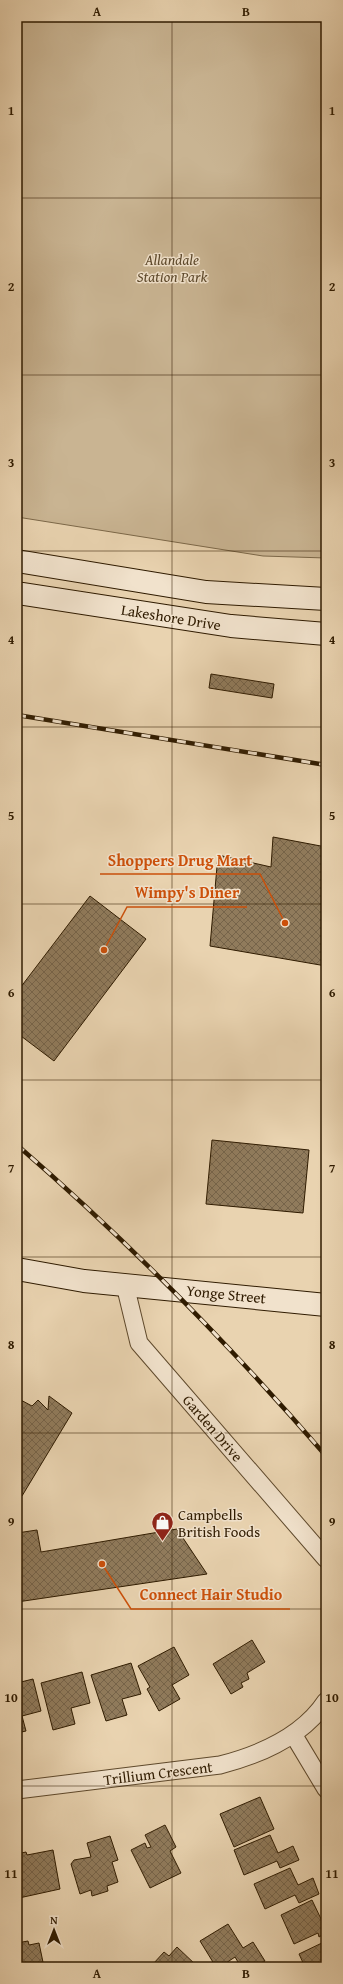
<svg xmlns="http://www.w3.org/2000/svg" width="343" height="1984" font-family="'Gentium Book Plus',serif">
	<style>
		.green { fill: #c9b492; stroke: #7c6849 }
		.building { fill: url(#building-cross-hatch); stroke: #2f1b00 }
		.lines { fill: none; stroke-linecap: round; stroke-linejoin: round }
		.minor-casing { stroke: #5e492c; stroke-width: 19 }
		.secondary-casing { stroke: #2f1b00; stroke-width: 24 }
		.minor { stroke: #f1e2cc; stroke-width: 17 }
		.secondary { stroke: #f1e2cc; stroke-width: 22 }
		.rail-casing { stroke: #2f1b00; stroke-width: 4.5 }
		.rail { stroke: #f1e2cc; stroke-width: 3; stroke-dasharray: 9; stroke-linecap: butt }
		.grid { fill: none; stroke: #2f1b00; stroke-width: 1; stroke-opacity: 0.55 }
		.labels { text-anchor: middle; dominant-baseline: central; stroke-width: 3; stroke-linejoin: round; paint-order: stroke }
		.park-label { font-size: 15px; font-style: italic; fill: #5d492c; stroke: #f1e2cc }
		.street-label { font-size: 15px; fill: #2f1b00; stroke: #f1e2cc }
		.poi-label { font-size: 15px; fill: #2f1b00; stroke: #f1e2cc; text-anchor: start }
		.leader { fill: none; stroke: #cc500a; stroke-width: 1.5 }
		.callout-dot { fill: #cc500a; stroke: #f1e2cc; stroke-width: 1.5 }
		.callout-label { font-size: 16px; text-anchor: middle; font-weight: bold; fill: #cc500a; stroke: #f1e2cc; stroke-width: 3; stroke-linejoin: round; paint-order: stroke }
		.neatline { fill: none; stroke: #2f1b00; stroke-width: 1.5 }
		.grid-label { font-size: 13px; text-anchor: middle; font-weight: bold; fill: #2f1b00 }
	</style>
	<defs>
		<pattern id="building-cross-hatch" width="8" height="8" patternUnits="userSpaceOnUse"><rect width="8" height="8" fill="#907b5c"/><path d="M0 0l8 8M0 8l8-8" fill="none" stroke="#76644a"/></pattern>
	</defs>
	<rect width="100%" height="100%" fill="#e9d3b0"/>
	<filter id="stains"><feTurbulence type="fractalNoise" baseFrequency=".005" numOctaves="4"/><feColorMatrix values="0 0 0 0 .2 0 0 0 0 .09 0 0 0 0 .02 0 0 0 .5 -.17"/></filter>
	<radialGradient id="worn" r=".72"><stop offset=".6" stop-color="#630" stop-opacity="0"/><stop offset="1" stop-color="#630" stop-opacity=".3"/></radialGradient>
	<path class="green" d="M17 17H326V558L263 556 17 517Z"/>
	<path class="building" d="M211 674 274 684 272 698 209 688Z
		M273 837 326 847V966L210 946 218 855 271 867Z
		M90 896 146 939 54 1061 17 1033V992Z
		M212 1140 309 1150 303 1213 206 1204Z
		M49 1396 72 1413 22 1496 17 1493V1398L32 1406 38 1400 48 1410Z
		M177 1529 207 1574 17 1602V1533L37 1530 41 1552Z
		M252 1640 265 1662 247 1673 249 1679 241 1683 243 1687 231 1694 213 1664Z
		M174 1647 189 1675 172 1685 180 1699 159 1711 147 1689 150 1687 138 1666Z
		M131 1663 141 1694 122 1699 127 1715 106 1721 91 1675Z
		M82 1672 90 1703 71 1708 75 1724 53 1730 41 1683Z
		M33 1679 41 1711 22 1716 26 1731 17 1733V1683Z
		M260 1797 274 1829 234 1847 220 1814Z
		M165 1825 176 1847 170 1851 181 1873 150 1888 131 1850 145 1843 147 1848 151 1847 145 1835Z
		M270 1835 278 1853 293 1846 299 1860 280 1868 277 1861 244 1875 234 1850Z
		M110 1836 118 1860 112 1862 118 1882 107 1886 108 1891 92 1896 91 1890 80 1894 71 1864 74 1860 91 1857 87 1843Z
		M53 1850 60 1889 19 1898 17 1886V1854L26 1852 27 1855Z
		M290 1868 298 1885 313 1878 319 1894 299 1903 295 1895 265 1909 254 1884Z
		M312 1900 322 1921 326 1919V1933L319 1937 318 1933 294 1944 281 1915Z
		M228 1924 243 1948 253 1942 265 1961 256 1967H241L235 1957 220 1967H216L200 1941Z
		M28 1941 29 1945 39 1943 44 1967H17V1943Z
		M326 1941V1967H305L299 1954Z
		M177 1947 197 1966 200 1963 205 1967H157L153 1964 164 1952 169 1956Z"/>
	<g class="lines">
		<defs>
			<path id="minor" d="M125 1285 139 1343 326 1559
				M293 1734 326 1789
				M17 1790 220 1765C259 1755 303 1736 326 1701"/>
			<path id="secondary" d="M17 561 206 592 326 599
				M17 593 231 626 326 634
				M17 1269 84 1281 326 1305"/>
		</defs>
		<use href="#minor" class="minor-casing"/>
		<use href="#secondary" class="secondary-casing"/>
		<use href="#minor" class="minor"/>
		<use href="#secondary" class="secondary"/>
		<defs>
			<path id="rail" d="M17 715 326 765
				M17 1145C128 1241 230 1345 326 1456"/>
		</defs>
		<use href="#rail" class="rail-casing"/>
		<use href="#rail" class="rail"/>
	</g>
	<path class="grid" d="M172 17V1967M17 198H326M17 375H326M17 551H326M17 727H326M17 904H326M17 1080H326M17 1257H326M17 1433H326M17 1609H326M17 1786H326"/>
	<defs>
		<symbol id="shop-pin" viewBox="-11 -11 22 30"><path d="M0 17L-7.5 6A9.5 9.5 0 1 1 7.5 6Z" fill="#8f2418" stroke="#f1e2cc"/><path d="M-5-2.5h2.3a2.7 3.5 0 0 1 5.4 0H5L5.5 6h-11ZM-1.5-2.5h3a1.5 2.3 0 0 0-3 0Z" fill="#fff"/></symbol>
	</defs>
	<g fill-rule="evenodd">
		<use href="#shop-pin" x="150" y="1510" width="25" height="34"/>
	</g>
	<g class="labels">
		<g class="park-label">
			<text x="172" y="259">Allandale<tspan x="172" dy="17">Station Park</tspan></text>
		</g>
		<g class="street-label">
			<text transform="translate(171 617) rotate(9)">Lakeshore Drive</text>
			<text transform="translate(226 1294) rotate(6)">Yonge Street</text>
			<text transform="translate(213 1428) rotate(49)">Garden Drive</text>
			<text transform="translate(158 1773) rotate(-7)">Trillium Crescent</text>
		</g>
		<g class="poi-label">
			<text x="178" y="1514">Campbells<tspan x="178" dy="17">British Foods</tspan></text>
		</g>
	</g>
	<path class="leader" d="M285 923L260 874H100M104 950L127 907H247M102 1564L131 1609H290"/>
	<g class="callout-dot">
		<circle cx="285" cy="923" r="4"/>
		<circle cx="104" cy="950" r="4"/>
		<circle cx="102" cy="1564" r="4"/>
	</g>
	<g class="callout-label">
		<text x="180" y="866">Shoppers Drug Mart</text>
		<text x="187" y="898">Wimpy's Diner</text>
		<text x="211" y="1600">Connect Hair Studio</text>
	</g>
	<rect width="343" height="1984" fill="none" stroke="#e9d3b0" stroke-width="44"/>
	<g transform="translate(54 1930)" stroke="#f1e2cc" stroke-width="3" paint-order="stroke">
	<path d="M0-3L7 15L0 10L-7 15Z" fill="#2f1b00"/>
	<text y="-6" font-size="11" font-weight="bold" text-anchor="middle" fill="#2f1b00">N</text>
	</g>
	<rect x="22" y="22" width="299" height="1940" class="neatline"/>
	<g class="grid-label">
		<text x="97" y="16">A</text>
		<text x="246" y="16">B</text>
		<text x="11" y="115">1</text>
		<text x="332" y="115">1</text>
		<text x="11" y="291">2</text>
		<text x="332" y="291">2</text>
		<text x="11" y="467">3</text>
		<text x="332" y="467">3</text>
		<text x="11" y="644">4</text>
		<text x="332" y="644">4</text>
		<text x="11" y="820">5</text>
		<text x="332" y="820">5</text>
		<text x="11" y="997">6</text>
		<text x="332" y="997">6</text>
		<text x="11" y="1173">7</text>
		<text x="332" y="1173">7</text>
		<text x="11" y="1349">8</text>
		<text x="332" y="1349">8</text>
		<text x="11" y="1526">9</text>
		<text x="332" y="1526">9</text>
		<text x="11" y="1702">10</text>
		<text x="332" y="1702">10</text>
		<text x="11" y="1878">11</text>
		<text x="332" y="1878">11</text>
		<text x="97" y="1978">A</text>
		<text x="246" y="1978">B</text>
	</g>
	<rect width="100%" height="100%" filter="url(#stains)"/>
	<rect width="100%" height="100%" fill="url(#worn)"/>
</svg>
